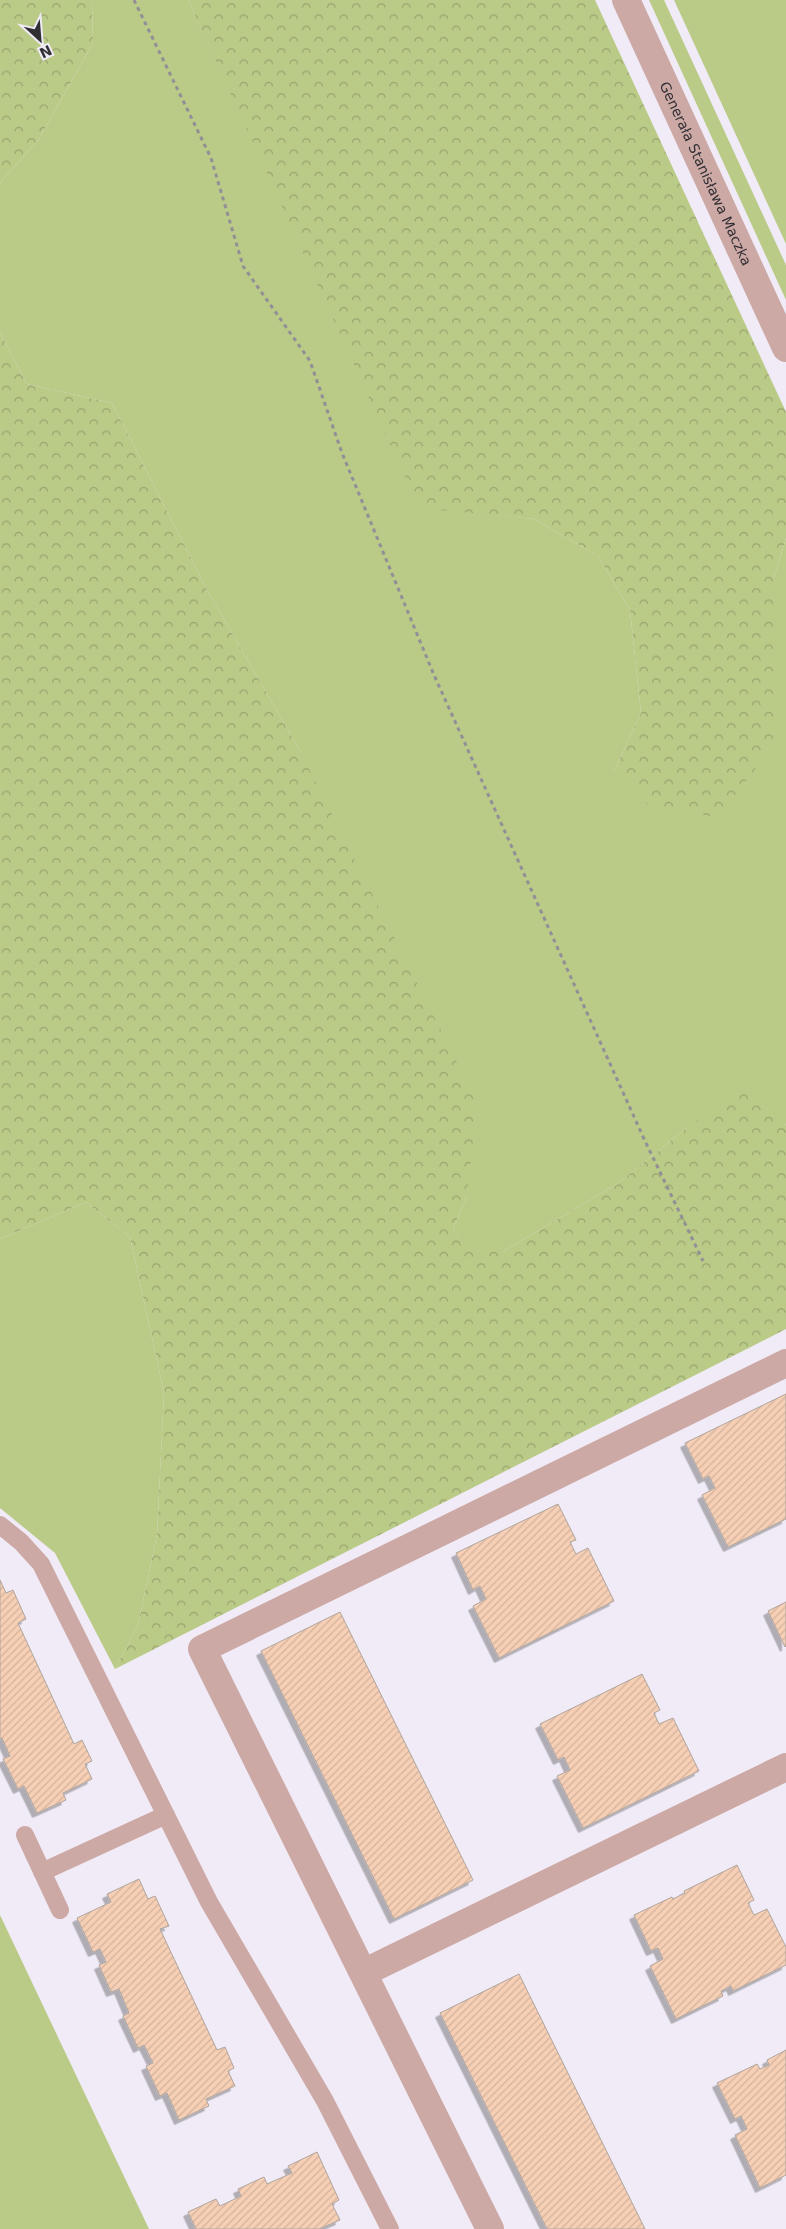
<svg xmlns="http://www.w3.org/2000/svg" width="786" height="2229" font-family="'DejaVu Sans',sans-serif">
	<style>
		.green { fill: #baca87 }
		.forest { fill: url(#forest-crowns) }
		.building { fill: url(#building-hatch); stroke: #afa59e; filter: url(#shadow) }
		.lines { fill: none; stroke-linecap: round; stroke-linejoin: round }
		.path { stroke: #928f96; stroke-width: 3; stroke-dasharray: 4 4; stroke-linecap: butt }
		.service { stroke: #cda9a6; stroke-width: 18 }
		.minor { stroke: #cda9a6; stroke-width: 28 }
		.tertiary { stroke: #cda9a6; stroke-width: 28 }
		.labels { text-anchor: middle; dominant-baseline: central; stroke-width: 4; stroke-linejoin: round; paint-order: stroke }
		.street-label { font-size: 14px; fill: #302f33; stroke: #f0ebf6 }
	</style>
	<defs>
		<pattern id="forest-crowns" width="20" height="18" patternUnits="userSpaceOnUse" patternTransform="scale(1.25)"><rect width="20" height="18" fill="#baca87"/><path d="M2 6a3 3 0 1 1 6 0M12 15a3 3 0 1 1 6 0" fill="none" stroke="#98a46f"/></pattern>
		<pattern id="building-hatch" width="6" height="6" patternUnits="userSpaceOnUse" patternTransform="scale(1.25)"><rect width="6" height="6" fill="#f6cfb5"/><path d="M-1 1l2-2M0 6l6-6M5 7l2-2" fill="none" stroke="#d3b29c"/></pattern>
		<filter id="shadow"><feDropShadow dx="-4.5" dy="4.5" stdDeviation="0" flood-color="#0004"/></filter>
	</defs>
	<rect width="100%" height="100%" fill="#f0ebf6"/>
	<path class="green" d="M92 0H188L398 453 457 511 534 519 598 556 630 610 641 713 614 771 773 746V581L786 538V1125L785 1124 688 1127 617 1184 502 1252H467L453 1229 467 1196 299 749 207 590 112 403 27 384 0 332V183L39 139 93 43Z
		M649 0H664L786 265V300Z
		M674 0H786V244Z
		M86 1202 130 1237 164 1393 157 1535 138 1625 115 1669 55 1553 0 1508V1239Z
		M0 1915 149 2229H0Z"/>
	<path class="forest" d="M0 0H92L93 43 39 139 0 183Z
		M188 0H595L786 412V538L773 581V746L718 817 651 808 614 771 641 713 630 610 598 556 534 519 419 508Z
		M0 332 27 384 112 403 207 590 299 749 477 1102 467 1196 453 1229 467 1251 502 1252 617 1184 688 1127 746 1086 786 1125V1329L115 1669 138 1625 157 1535 164 1393 130 1237 86 1202 0 1239Z"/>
	<path class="building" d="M786 1394V1519L728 1547 702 1495 715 1488 709 1476 703 1479 685 1443Z
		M558 1504 576 1540 570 1542 576 1554 588 1548 614 1601 499 1658 473 1606 486 1599 480 1586 473 1590 456 1553Z
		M0 1580 6 1593 13 1590 26 1619 18 1623 74 1744 82 1740 92 1761 85 1764 92 1779 63 1793 66 1800 37 1813 24 1786 18 1789 3 1759 10 1756 2 1738 0 1739Z
		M786 1602V1646L785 1647 768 1611Z
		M340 1612 473 1880 394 1919 261 1651Z
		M642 1674 660 1710 654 1713 659 1724 673 1718 699 1771 583 1828 557 1776 570 1770 564 1757 558 1760 540 1724Z
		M737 1865 754 1900 748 1903 754 1915 767 1909 786 1947V1965L733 1991 731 1986 721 1991 723 1996 676 2019 650 1966 663 1959 658 1948 651 1951 634 1915 672 1897 673 1899 685 1893 684 1891Z
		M139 1879 148 1899 155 1896 169 1926 160 1929 217 2050 225 2047 234 2068 228 2071 235 2086 206 2099 209 2106 179 2120 167 2093 160 2096 146 2066 153 2063 144 2045 138 2048 123 2016 129 2013 119 1989 111 1992 99 1965 106 1962 100 1949 93 1952 77 1918 111 1902 107 1894Z
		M519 1974 645 2229H547L440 2013Z
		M786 2050V2175L760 2188 735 2135 747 2129 741 2116 735 2119 717 2083 757 2064 760 2069 769 2065 767 2060Z
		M317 2152 339 2200 332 2204 340 2220 319 2229H196L188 2212 216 2199 220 2206 241 2196 238 2189 264 2177 267 2184 292 2173 288 2166Z"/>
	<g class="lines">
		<path class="path" d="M134 0 211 158 243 266 310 361 342 453 434 675 645 1141 703 1261"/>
		<path class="service" d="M0 1525 21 1542 41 1564 209 1902 325 2101 390 2229
			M25 1835 60 1910
			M42 1872 166 1815"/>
		<path class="minor" d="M363 1973 202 1649 786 1363
			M490 2229 363 1973 786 1767"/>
		<path class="tertiary" id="s1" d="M626 0 786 348"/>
	</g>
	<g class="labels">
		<g class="street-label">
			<text stroke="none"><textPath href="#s1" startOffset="191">Generała Stanisława Maczka</textPath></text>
		</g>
	</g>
	<g transform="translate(40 40) rotate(154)" stroke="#f0ebf6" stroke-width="4" paint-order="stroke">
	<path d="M0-4L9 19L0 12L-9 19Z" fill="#302f33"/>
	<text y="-8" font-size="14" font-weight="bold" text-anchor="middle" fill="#302f33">N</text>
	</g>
</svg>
